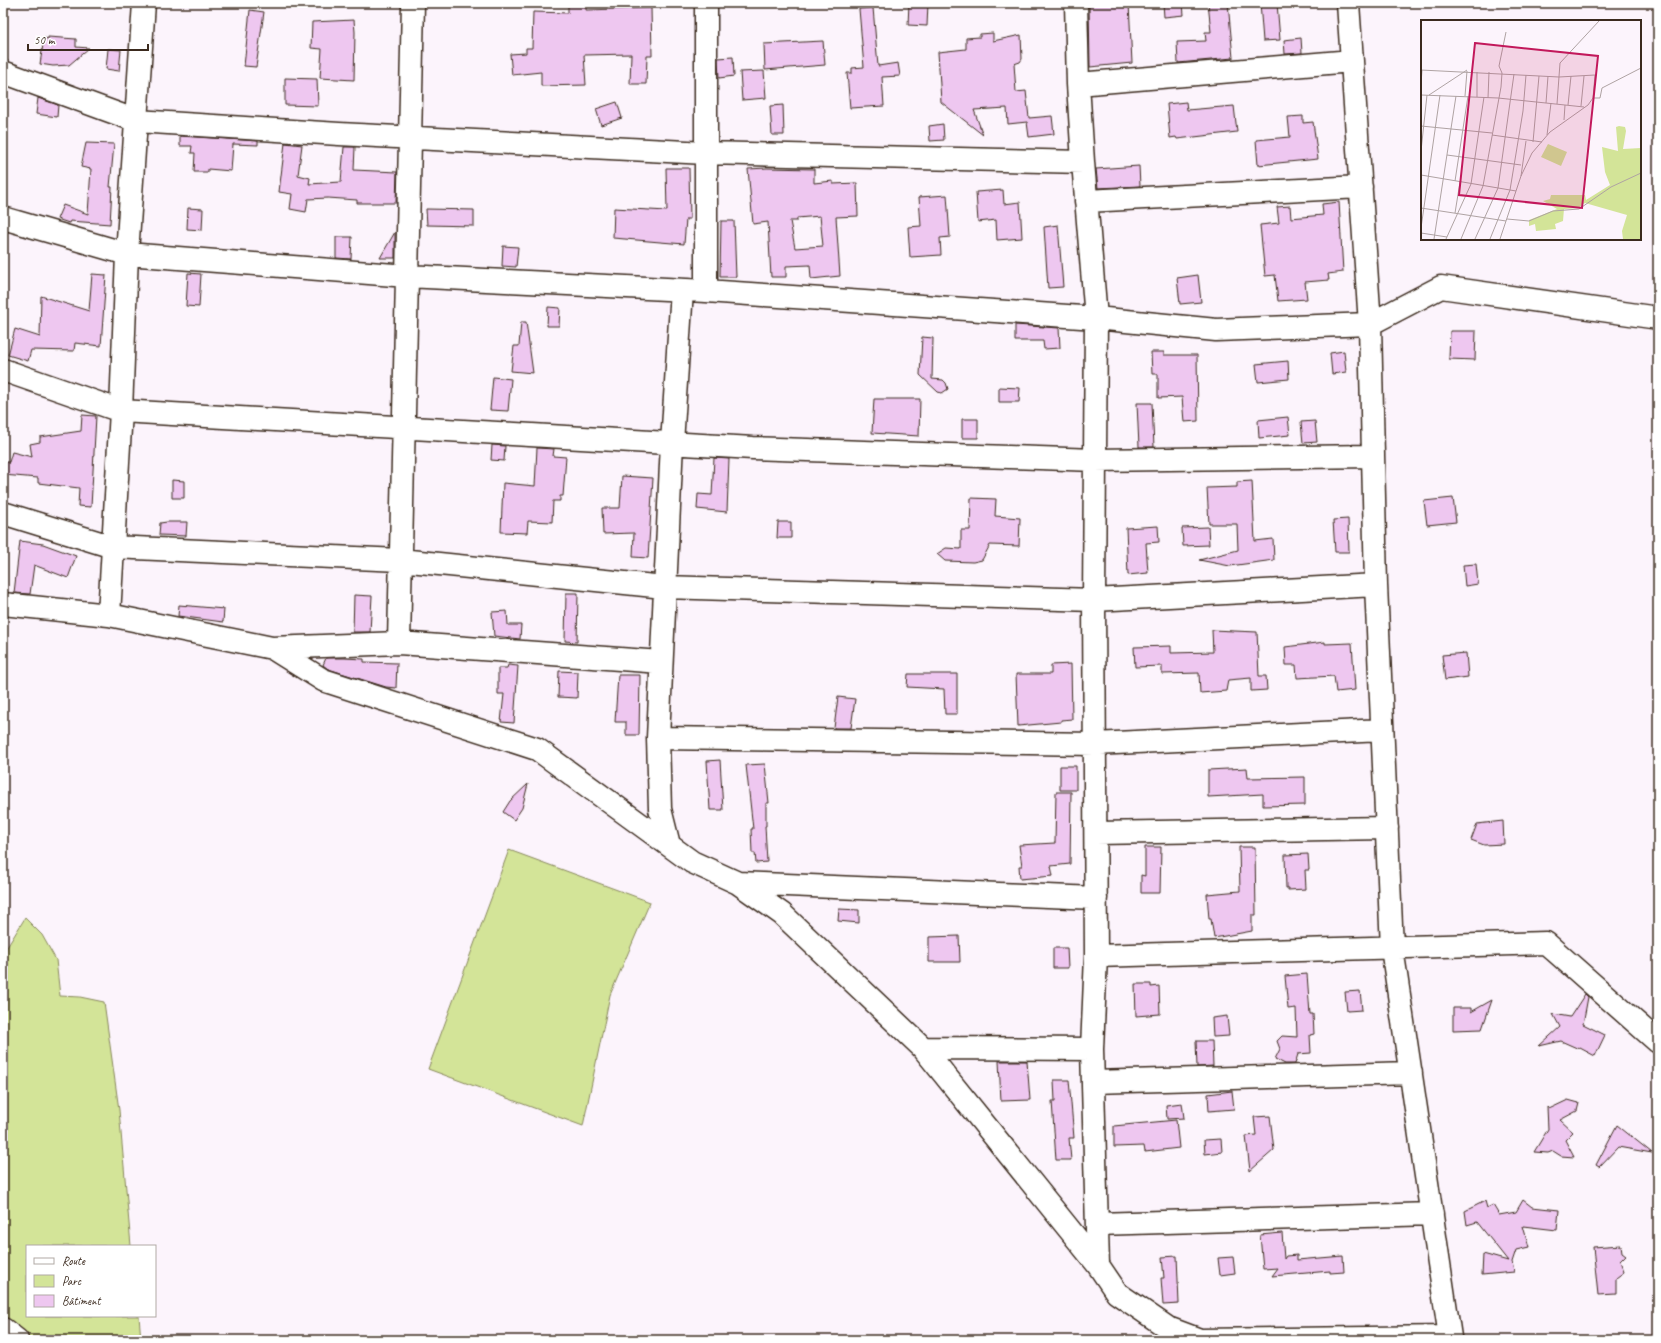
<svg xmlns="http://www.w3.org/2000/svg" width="1661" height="1343" font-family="Caveat,sans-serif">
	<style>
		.green { fill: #d3e498; stroke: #87875b }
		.building { fill: #eec7f0; stroke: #3b2a1e; fill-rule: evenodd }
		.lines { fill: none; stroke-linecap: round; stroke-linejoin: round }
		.minor-casing { stroke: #3b2a1e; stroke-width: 25 }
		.minor { stroke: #fff; stroke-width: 22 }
		.inset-road { fill: none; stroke: #afa3a3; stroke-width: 1 }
		.view { fill: #c2185b; fill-opacity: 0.15; stroke: #c2185b; stroke-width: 2 }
		.inset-edge { fill: none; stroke: #3b2a1e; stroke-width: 2 }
	</style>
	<rect width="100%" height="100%" fill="#fcf4fc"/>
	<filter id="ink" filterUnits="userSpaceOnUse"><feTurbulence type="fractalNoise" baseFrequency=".025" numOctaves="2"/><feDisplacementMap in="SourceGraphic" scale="8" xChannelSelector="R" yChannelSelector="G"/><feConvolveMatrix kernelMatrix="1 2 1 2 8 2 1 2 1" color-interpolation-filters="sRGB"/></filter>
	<g filter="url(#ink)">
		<path class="green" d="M509 850 650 902 610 995 583 1126 428 1069Z
			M25 918 42 935 56 960 60 996 80 997 104 1002 119 1110 131 1246H27V1316H139L141 1340H29L3 1315V975L6 949Z"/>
		<path class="building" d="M568 3H586V10L651 8 652 56H647L646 84H630L631 54 584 55 586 85 541 86V72L512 75 510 54 526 53V48H532L533 12 568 13Z
			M909 3H928L927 26 908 25Z
			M1129 3 1132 63 1090 67 1089 4Z
			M1163 3H1183L1184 15 1164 17Z
			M1208 3H1228L1233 58 1178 63 1177 42 1206 41 1205 32H1211Z
			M1260 3H1277L1280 40 1263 41Z
			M873 8 878 66 898 63 900 76 882 77 884 106 850 108 847 73H852V68L864 67 859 9Z
			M250 10 264 12 256 67 244 66Z
			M354 20 355 32 354 80 320 78 322 49 311 48 312 22Z
			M993 33V41L1021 35 1022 59 1020 62 1014 64 1016 92 1026 91 1029 118 1052 116 1054 134 1029 137 1027 122 1008 124 1007 108 974 110 983 135 941 102 938 52 966 49V38L980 37V34Z
			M48 37 76 39V47L89 48 69 65 53 66 40 64 44 38 48 39Z
			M1301 38 1302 53 1285 54 1284 40Z
			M823 41 825 65 765 70 764 44Z
			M108 49 121 50 119 71 106 69Z
			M733 57 734 76 719 78 718 58Z
			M764 71 766 98 742 100 740 72Z
			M285 78 317 79 318 106 285 105Z
			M38 98 58 105 57 117 36 114Z
			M617 102 622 118 601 125 596 109Z
			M1186 102 1187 110 1234 106 1237 132 1177 139 1176 137 1170 138 1167 104Z
			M783 105 784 135H772L770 106Z
			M1303 116V123L1313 122 1318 159 1258 165 1256 140 1290 137 1288 117Z
			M943 124 944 140 930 141 929 126Z
			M180 136 258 141V145L233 144 231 171 208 169V172H194L195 153H191L192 146H180Z
			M86 143 114 144 110 187H112L110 224 70 221 69 223 57 219 63 205 88 214 91 169 81 167Z
			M285 143 302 145 298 175 310 178 309 184 341 182 344 147H355L354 170 397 172 396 203H357V200L328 198 308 199 306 212 290 209 292 194 279 192Z
			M1139 166 1140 186 1098 188 1096 169Z
			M666 168H689L690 219H686L684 244 613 238 614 208 667 211Z
			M767 168 814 169V183L833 181V184L857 183 858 216 836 217 840 276 811 279 810 265 786 266V277H771L768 222 753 224 748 169ZM820 216 823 246 795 248 790 221H797V218Z
			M1003 190 1004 204 1020 202 1022 238 997 240 996 220 978 222 976 192Z
			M947 195 950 237 940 238 941 255 910 257 908 227 921 226 919 197Z
			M1339 202 1343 272 1328 274 1329 280 1305 282 1307 299 1278 301 1275 275 1265 276 1260 225 1279 223 1277 207 1290 206 1291 218 1323 215 1322 204Z
			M188 208 203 209 202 230 187 229Z
			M426 209 474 210V226L427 225Z
			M721 221H734L736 277H720Z
			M1058 225 1063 287 1048 288 1044 227Z
			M395 232V258H380Z
			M336 237H352L351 259 336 258Z
			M503 246 518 247 516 267 502 266Z
			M188 273 201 274 199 307 186 306Z
			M92 274 106 275 101 346 75 343 74 351 31 350 28 361 8 355 15 329 40 337 41 296 89 311Z
			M1198 275 1201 302 1180 304 1177 278Z
			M548 307 560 308 559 326H547Z
			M521 322H526L533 373 511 371 514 346H519Z
			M1015 325 1059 328 1060 348 1044 349 1043 341H1015Z
			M1450 331H1476L1475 360 1449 359Z
			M922 337 933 338 932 379 943 380 946 383 948 389 942 393 938 392 920 375Z
			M1344 351 1346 372 1332 374 1330 353Z
			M1151 352H1164V355H1197L1198 421 1184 422 1182 397 1158 398V374H1152Z
			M1288 361 1289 379 1258 382 1256 364Z
			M493 377 511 379 508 411 490 410Z
			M999 387 1020 388 1019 402H999Z
			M874 399H920L919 436 872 433Z
			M1137 403H1152L1154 447H1139Z
			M82 415 96 416 91 507 78 506 79 488 38 483V478L3 475 4 462H9L12 452 32 457 30 444 40 442V437L81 431Z
			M1288 417 1290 435 1259 438 1258 420Z
			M962 419H978V438H962Z
			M1315 421 1317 442 1303 443 1301 422Z
			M492 445 505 446 504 461 491 460Z
			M537 448 554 449 553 456 566 457 563 496H560V501H553L552 522 528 521 527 533 501 532 503 483 535 486Z
			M714 458 729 459 727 512 697 509 698 494 712 495Z
			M622 476 653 478 648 558 633 557 634 533 603 534 602 508H620Z
			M172 480 184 481V498H172Z
			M1252 481 1255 541 1273 539 1274 560 1230 566 1199 560 1238 550 1237 524H1209L1207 488 1237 487V482Z
			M971 498 996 499 995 516 1020 518 1019 546 990 545 982 560 973 562 945 561 937 554 946 548 961 549V530H970Z
			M1453 498 1456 522 1427 525 1424 501Z
			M1348 519 1349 552H1335L1333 520Z
			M167 522H187L186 536 159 535 160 523Z
			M778 522H791V538H777Z
			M1158 526 1159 542 1146 543 1148 573 1128 575 1126 528Z
			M1208 527 1209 545 1183 546 1182 528Z
			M20 541 43 544 76 556 68 578 34 565 30 594 14 593Z
			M1476 564 1478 584 1465 586 1463 565Z
			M566 593H578L577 642 565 641Z
			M354 595 372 596 370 632H353Z
			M179 605 224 609 223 622 178 616Z
			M507 611 508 625H521L520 639 494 636 492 612Z
			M1212 630 1257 632 1259 676H1266L1267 690 1251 691V678L1228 680 1226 691 1200 693 1199 673 1162 674V666L1135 667 1134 647 1171 646V653L1213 652Z
			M1325 642V644L1352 643 1355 690 1336 692 1334 676 1297 678 1296 665H1286L1285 647Z
			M1466 653 1468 677 1445 680 1442 655Z
			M326 658H344L364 659V662L397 663 396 688 386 687 328 669 323 665Z
			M1071 664 1072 719 1061 720V722L1018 726 1016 674H1051V665Z
			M508 665 518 666 514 723 501 722 504 694H498V668H507Z
			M559 671 578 672 577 698 558 697Z
			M908 674H957V714H945L944 689 907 687Z
			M618 675H640L639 735H626V722H615Z
			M838 697 855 699 851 728H834Z
			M720 760 723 810H710L707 761Z
			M765 764 769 803H766V826H765L767 862 756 863 755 853H752L751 829H753L746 765Z
			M1060 766H1076V790H1060Z
			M1247 768 1248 778 1305 777V805L1263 806V794L1208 797V770Z
			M528 784 522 808 514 820 503 812 510 801Z
			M1056 792H1071L1070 864 1051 866 1053 876 1020 879 1019 866H1022L1019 845 1055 843Z
			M1503 821 1504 844 1484 845 1471 840 1477 824Z
			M1145 847H1161L1160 893H1141V875L1145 876Z
			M1239 847H1255L1256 915H1252V931L1214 938 1211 919H1209L1207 894 1240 891Z
			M1308 854 1309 870H1305L1306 889 1288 890V888H1286L1285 855Z
			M839 909 859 910V923L838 921Z
			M959 936 960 962H929V937Z
			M1053 948H1067L1068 968H1053Z
			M1307 974 1310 1014H1313L1314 1034 1310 1035 1311 1053 1298 1054 1295 1064H1285L1275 1059 1280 1049 1277 1041 1282 1036 1297 1037 1296 1008 1288 1009 1285 976Z
			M1135 984H1151V987L1159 986 1160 1014 1136 1016Z
			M1360 991 1362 1010 1347 1011 1345 992Z
			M1585 994 1588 997 1583 1024 1605 1035 1595 1056 1580 1048 1579 1049 1561 1041 1539 1046 1560 1027 1553 1014 1570 1017Z
			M1492 1000 1482 1029 1453 1030V1008H1471V1012Z
			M1227 1016 1229 1036 1213 1037 1212 1018Z
			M1196 1041H1212L1213 1066 1197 1067Z
			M999 1061H1027L1030 1100 1001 1101Z
			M1054 1080H1069L1074 1138H1069L1071 1160H1056L1052 1101H1055Z
			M1232 1091 1234 1109 1209 1111 1208 1094Z
			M1568 1100 1579 1103 1577 1111 1560 1120 1573 1132 1565 1140 1574 1157 1561 1156 1553 1151 1548 1153 1534 1152 1548 1129 1547 1107 1549 1109Z
			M1182 1103 1184 1118 1167 1119 1166 1105Z
			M1270 1116 1274 1150 1250 1171 1246 1136 1256 1135 1254 1117Z
			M1176 1120 1179 1148 1145 1152 1144 1146 1114 1147V1126Z
			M1617 1125 1652 1153 1618 1147 1599 1167 1596 1165Z
			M1221 1139 1222 1152 1205 1154 1204 1140Z
			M1523 1200 1532 1207 1559 1210 1557 1230 1523 1226 1529 1247 1516 1250 1512 1262 1514 1272 1482 1275 1483 1254 1508 1261 1477 1222 1467 1225 1465 1211 1485 1201 1487 1208 1493 1205 1499 1215 1516 1212Z
			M1282 1233 1284 1259 1286 1256 1297 1255V1260L1343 1256 1344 1272 1330 1273V1271L1272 1276 1278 1268 1263 1269 1260 1235Z
			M1621 1245 1622 1252 1626 1255 1620 1261 1624 1272 1616 1278V1294L1598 1295 1593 1247Z
			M1177 1256 1179 1304 1163 1305 1161 1278H1164L1162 1257Z
			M1233 1257 1235 1273 1220 1275 1218 1258Z"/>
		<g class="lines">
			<defs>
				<path id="minor" d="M706 3V291
					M1076 3 1078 84 1083 162 1096 318 1094 600 1096 956 1092 1049 1098 1265
					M3 72 137 121 339 134 706 153 1083 162
					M1078 84 1352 61
					M1086 201 1361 187
					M3 218 127 254 407 276 706 291 1096 318 1216 330 1370 324 1441 287 1658 318
					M3 370 121 411 753 448 1095 460 1373 456
					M3 513 113 547 400 560 664 587 1094 600 1376 585
					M3 604 109 615 272 648 399 643 661 662
					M109 615 121 411 127 254 144 3
					M399 643 413 3
					M272 648 323 680 537 749 692 862 738 883 782 914 923 1048 1098 1265 1117 1293 1168 1328 1200 1340
					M658 738 1095 744 1382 730
					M1096 833 1387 828
					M669 845 660 809 658 738 672 443 682 290
					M738 883 1096 898
					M1096 956 1546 943 1658 1042
					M923 1048 1092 1049
					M1093 1082 1411 1073
					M1097 1224 1432 1214
					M3 1329 17 1340
					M1200 1340 1450 1337 1392 948 1376 585 1370 324 1348 3"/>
			</defs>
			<use href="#minor" class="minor-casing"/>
			<use href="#minor" class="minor"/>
		</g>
	</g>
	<g transform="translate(1421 20)">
		<rect width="220" height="220" fill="#fcf4fc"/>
		<path d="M198 106 204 107 205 111 202 129 220 128V219H202L201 211 206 195 164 183 157 188 143 189 142 201 134 204 135 209 115 211 114 204 108 206V200L136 189 122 181 129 179 130 175H164L165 180 189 165 184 152 181 127 197 131 195 107ZM127 124 146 132 140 146 120 137Z" fill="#d3e498"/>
		<path class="inset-road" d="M0 50 138 57 174 55 172 78M0 64 1 50M0 75 77 78 163 87M8 75 46 50M44 76 46 51M56 77V52M67 78 68 52M125 83 127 56M136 84 139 43 178 1M147 85 150 56M160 86 163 56M143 100 144 85M0 106 71 113M71 115 121 122M126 115 130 83M112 122 118 56M0 131 6 75M26 135 100 145M0 155 95 171M100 156 111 133 129 112 167 85 172 78H179L181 68 220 48M34 161 47 76M0 188 85 201M34 193 39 162M86 199 108 201 132 191 158 189 190 167 220 153M0 208 19 75M0 213 26 217M13 219 35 76M25 219 50 164 63 77M40 219 62 166 80 67 81 53 78 46 85 12M54 219 77 168 93 54M69 219 89 170 102 91 105 55M79 219 100 156 105 121"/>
		<path class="view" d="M54 23 177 36 161 188 38 175Z"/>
		<rect width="220" height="220" class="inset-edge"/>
	</g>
	<rect width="1661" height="1343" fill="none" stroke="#fff" stroke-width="16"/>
	<rect x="8" y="8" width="1645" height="1327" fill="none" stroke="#3b2a1e" stroke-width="1.5" filter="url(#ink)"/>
	<rect x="26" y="1245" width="130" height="72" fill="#ffffff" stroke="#b1aaa5"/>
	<rect x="34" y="1258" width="20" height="6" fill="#ffffff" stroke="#b1aaa5"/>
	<text x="62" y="1265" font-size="12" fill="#3b2a1e">Route</text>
	<rect x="34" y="1275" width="20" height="12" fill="#d3e498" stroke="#b1aaa5"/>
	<text x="62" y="1285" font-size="12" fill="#3b2a1e">Parc</text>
	<rect x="34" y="1295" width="20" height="12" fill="#eec7f0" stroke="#b1aaa5"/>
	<text x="62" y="1305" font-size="12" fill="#3b2a1e">Bâtiment</text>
	<path d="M28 44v6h120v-6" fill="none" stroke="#3b2a1e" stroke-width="2"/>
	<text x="34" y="44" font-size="12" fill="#3b2a1e" stroke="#ffffff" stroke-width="3" paint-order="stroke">50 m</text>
</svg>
